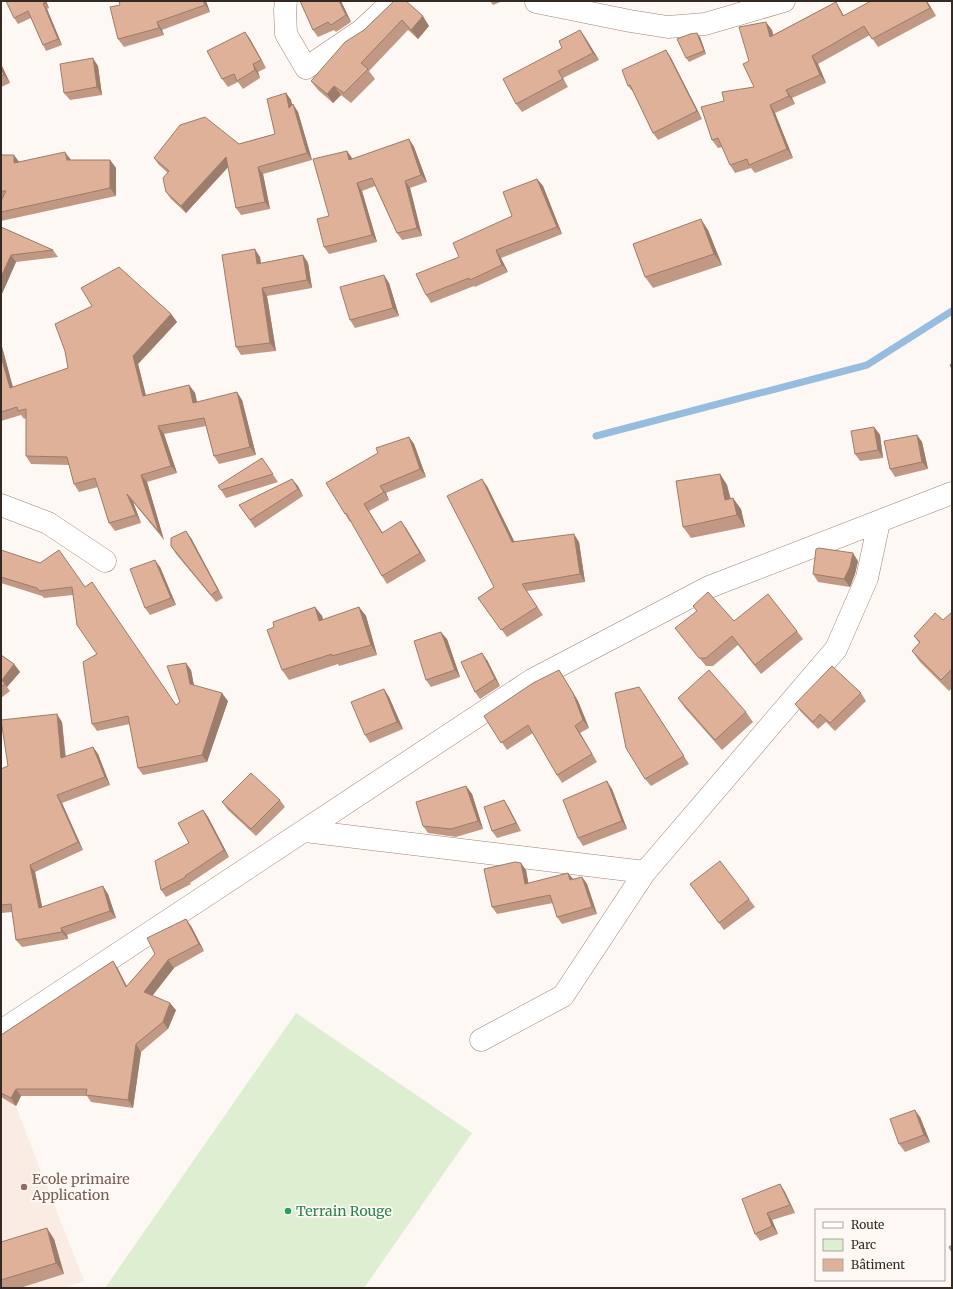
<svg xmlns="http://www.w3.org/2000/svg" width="953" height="1289" font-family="Merriweather,serif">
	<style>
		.built { fill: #fbece3 }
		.green { fill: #deeed1 }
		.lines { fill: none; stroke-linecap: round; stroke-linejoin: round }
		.stream { stroke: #96bddf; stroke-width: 7 }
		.minor-casing { stroke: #9e8373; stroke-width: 23 }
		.minor { stroke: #fff; stroke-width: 22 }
		.wall { fill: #c09883 }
		.shaded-wall { fill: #9c7c6a }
		.building { fill: #dfb198; stroke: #9c7c6a }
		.education-dot { fill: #8d6e63; stroke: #fef8f5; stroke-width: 1.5 }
		.leisure-dot { fill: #2e9e5b; stroke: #fef8f5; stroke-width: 1.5 }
		.labels { text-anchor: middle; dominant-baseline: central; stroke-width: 3.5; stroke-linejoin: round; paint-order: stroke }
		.education-label { font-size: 14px; fill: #785e54; stroke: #fef8f5; text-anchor: start }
		.leisure-label { font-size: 14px; fill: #27864d; stroke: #fef8f5; text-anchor: start }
	</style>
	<rect width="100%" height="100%" fill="#fef8f5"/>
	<path class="built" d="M9 1089 84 1281 65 1288H1V1092Z"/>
	<path class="green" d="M296 1013 472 1133 364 1288H105Z"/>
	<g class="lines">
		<path class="stream" d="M596 436 867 365 952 311"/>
		<defs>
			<path id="minor" d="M286 1 285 10 286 34 306 68 362 30 393 1
				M536 2 630 21 668 27 705 24 784 1
				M1 505 48 523 105 561
				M305 831 645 872
				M1 1031 532 680 709 587 952 493
				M481 1040 563 996 645 872 836 649 867 578 879 522"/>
		</defs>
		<use href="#minor" class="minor-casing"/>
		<use href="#minor" class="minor"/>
	</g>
	<path class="wall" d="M46 1 49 8 47 9 62 45 46 51 43 45 31 18 18 24 14 18Z
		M119 1H206L210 12 162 30 164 35 124 47 118 39 120 5Z
		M300 1H341L351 22 336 32 334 30 318 37 313 30Z
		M394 1 429 26 418 39 408 30 369 71 375 79 351 103 341 95 333 103 318 90 311 81Z
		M490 1H503L493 5Z
		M927 1 936 16 878 47 870 35 818 64 826 83 792 98 795 104 775 113 793 158 755 173 751 168 735 173 730 165 722 147 718 148 712 140 724 101 754 87 749 61 772 30 773 35 836 2 844 16Z
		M580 30 599 60 563 78 568 87 522 112 516 104 562 48Z
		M245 32 250 39 266 68 258 72 260 78 243 89 238 82 228 87 222 79Z
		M700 37 706 54 689 62 686 58Z
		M666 50 671 58 702 119 658 140 653 133 634 93 628 86Z
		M1 64 10 83 1 87Z
		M98 66 102 95 70 100 64 93Z
		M286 93 291 100 292 105 298 112 312 160 263 174 270 209 241 215 236 208 228 167 186 213 171 199 166 192 168 173 159 165 154 158 239 144 275 134Z
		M409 139 414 147 427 182 410 188 422 236 402 240 397 233 375 186 362 191 377 242 329 254 324 247 329 216 347 151 352 159Z
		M1 155 19 162 71 160H110L116 168V196L1 221V201L2 199H1Z
		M537 179 543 186 562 234 501 258 508 272 475 287 474 286 431 303 426 295 459 257 512 216Z
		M1 227 53 250 58 257 16 262 1 296Z
		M708 230 722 265 653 288 645 277Z
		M303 255 308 263 312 288 267 296 276 351 241 355 236 347 260 257 261 264Z
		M389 283 399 316 355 328 350 320Z
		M171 314 177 322 138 364 146 396 189 385 195 393 197 402 242 400 256 455 219 464 214 456 206 426 164 434 177 473 147 482 164 540 133 502 141 523 115 531 109 523 98 487 79 492 74 484 69 465 31 464 26 456V418L24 419 21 415 1 421V343L13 387 68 368Z
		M874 427 880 435 883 458 860 461 855 454Z
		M917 435 922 442 928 469 895 477 890 469Z
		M409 437 414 444 426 477 386 493 389 500 369 511 382 532 406 528 426 561 387 584 382 576 351 521 350 522 345 514Z
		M262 458 278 482 226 498 221 490Z
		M720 474 727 485 731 499 741 509 745 527 691 538 683 527Z
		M298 486 303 496 255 528 239 505Z
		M487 486 514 541 579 542 585 582 527 591 543 615 507 637 478 598 494 587Z
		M191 538 223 598 216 602 176 554 171 546Z
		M1 550 85 587 176 705 180 702 191 670 194 685 228 701 207 762 143 775 138 768 130 724 97 731 92 724 97 654 73 595 44 598 42 596 1 583Z
		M858 561 855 574 850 587 818 582 813 574Z
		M160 567 176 605 150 615 145 608Z
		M315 607 322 616 323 620 359 607 366 616 377 655 339 666 338 664 289 680 282 670 274 627Z
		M952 614V688L949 691 920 662 912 651 919 643 914 636 943 620Z
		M734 621 797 631 803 639 761 674 738 645 713 666H706L682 637 675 628Z
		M447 639 460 677 431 687 426 680Z
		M1 655 14 664 20 672 7 687 10 691 1 698Z
		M487 660 500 686 480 699 475 692Z
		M559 670 578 701 589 728 580 733 597 762 562 783 557 775 533 733 507 750 484 716Z
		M384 689 389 697 403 729 370 743 365 735Z
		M861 693 866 701 835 731 826 722 818 729 801 712 795 704Z
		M644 694 689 764 651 786 645 779Z
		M678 698 746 712 753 722 722 750 685 708Z
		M62 722 66 757 93 747 98 754 110 785 62 803 83 850 35 872 42 907 108 894 116 918 67 935 68 939 22 947 16 940 12 912 1 913V769L8 766Z
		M466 786 472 794 483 829 456 837 428 833 423 826Z
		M612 789 627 829 583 846 578 838Z
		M280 800 285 807 256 836 228 810 222 802Z
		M504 800 509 808 521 831 497 838 492 831Z
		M203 810 208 817 229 857 190 883 191 884 166 897 161 890 189 843Z
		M526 870 528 883 573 879 582 877 587 884 597 914 562 924 557 917 553 903 497 914 492 907Z
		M690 884 749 899 755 907 724 930Z
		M186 919 191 926 204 951 174 968 152 996 176 1010 168 1029 141 1052 133 1108 91 1102 87 1096H21L16 1106 1 1097V1035L113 961 118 969 127 986Z
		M920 1117 930 1142 905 1152 899 1144Z
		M780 1184 785 1192 795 1213 772 1220 778 1234 760 1241 755 1234Z
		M54 1239 64 1274 20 1288H1V1242Z"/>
	<path class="shaded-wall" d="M44 1H46L49 8 45 3Z
		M203 1H206L210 12 205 5Z
		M339 1H341L351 22 346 15Z
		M926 1H927L936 16 930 8Z
		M836 2 841 11 849 24 843 16Z
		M43 3 47 9 62 45 58 39Z
		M423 16 429 26 418 39 411 30Z
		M157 22 162 30 164 35 159 28Z
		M766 22 772 30 775 45 770 37Z
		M580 30 585 37 599 60 593 53Z
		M245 32 250 39 266 68 261 60Z
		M697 33 700 37 706 54 704 51Z
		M666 50 671 58 702 119 697 111Z
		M812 56 818 64 826 83 820 75Z
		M93 58 98 66 102 95 97 87Z
		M1 64 10 83 4 75 1 68Z
		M253 64 258 72 260 78 255 70Z
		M334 86 341 95 333 103 327 94Z
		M786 90 792 98 795 104 789 96Z
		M286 93 291 100 295 116 289 108Z
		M293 104 298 112 312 160 307 153Z
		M770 105 775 113 793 158 787 149Z
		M409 139 414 147 427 182 421 175Z
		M347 151 352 158 354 168 349 160Z
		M65 152 71 160H67Z
		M14 155 20 163H14Z
		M226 157 231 164 186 213 181 206Z
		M110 160 116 168V196L110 188Z
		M258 167 263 174 270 209 265 202Z
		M537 179 543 186 562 234 557 227Z
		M405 181 410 188 422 236 417 228Z
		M357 183 362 191 377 242 372 235Z
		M701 219 708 230 722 265 714 254Z
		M255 249 260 257 262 272 257 264Z
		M496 250 501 258 508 272 502 265Z
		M11 255 16 262 1 296V277Z
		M303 255 308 263 312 288 307 280Z
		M384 275 389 283 399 316 393 308Z
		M262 288 267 296 276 351 270 343Z
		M171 314 177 322 138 364 148 404 143 396 133 356Z
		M1 343 15 396 10 388 1 356Z
		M189 385 195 393 199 411 193 403Z
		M237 392 242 400 256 455 250 447Z
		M158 426 164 434 177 473 171 466Z
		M874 427 880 435 883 458 878 450Z
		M917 435 922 442 928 469 922 462Z
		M409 437 414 444 426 477 420 469Z
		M720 474 727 485 733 511 725 500Z
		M141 475 147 482 164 540 159 532Z
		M292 479 298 486 303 496 298 489Z
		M482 479 487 486 518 549 512 542Z
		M380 486 386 493 389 500 384 492Z
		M127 494 133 502 141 523 136 515Z
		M733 498 741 509 745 527 737 515Z
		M364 504 369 511 387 540 382 533Z
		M401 521 406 528 426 561 420 553Z
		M186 531 191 538 223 598 218 590Z
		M574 534 579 542 585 582 580 574Z
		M853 553 858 561 855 574 850 587 844 579Z
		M155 560 160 567 176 605 171 598Z
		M315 607 322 616 326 630 319 621Z
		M359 607 366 616 377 655 371 645Z
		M441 632 447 639 460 677 455 670Z
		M482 653 487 660 500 686 495 679Z
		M186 663 191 670 195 692 190 684Z
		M14 664 20 672 7 687 2 680Z
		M559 670 578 701 589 728 583 720Z
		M384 689 389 697 403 729 397 722Z
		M222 693 228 701 207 762 202 755Z
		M57 714 62 722 66 766 61 758Z
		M575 726 580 733 597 762 592 754Z
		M93 747 98 754 110 785 105 777Z
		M607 781 612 789 627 829 622 821Z
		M466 786 472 794 483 829 478 821Z
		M57 795 62 803 83 850 78 842Z
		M504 800 509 808 521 831 516 823Z
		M203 810 208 817 229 857 224 850Z
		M521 863 526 870 530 891 525 884Z
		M30 865 35 872 44 916 39 908Z
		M568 873 574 880H570Z
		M582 877 587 884 597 914 592 907Z
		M103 886 108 894 116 918 110 911Z
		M186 919 191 926 204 951 199 944Z
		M61 928 67 935 68 939 62 932Z
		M168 960 174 968 149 1000 144 992Z
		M113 961 118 969 131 995 126 987Z
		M170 1003 176 1010 168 1029 163 1022Z
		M136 1044 141 1052 133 1108 128 1100Z
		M16 1089 21 1096 16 1106 11 1098Z
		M915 1110 920 1117 930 1142 924 1135Z
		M780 1184 785 1192 795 1213 790 1205Z
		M767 1213 772 1220 778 1234 772 1226Z
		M47 1228 54 1239 64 1274 56 1263Z"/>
	<path class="building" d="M6 1H44L45 3H43L58 39 43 45 28 11 14 18Z
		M119 1H203L205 5 157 22 159 28 118 39 110 7 120 5Z
		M300 1H339L346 15 331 25 328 22 313 30Z
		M394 1H406L423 16 411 30 402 20 361 63 368 69 344 93 334 86 327 94 311 81 345 42 364 30Z
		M871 1H926L930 8 872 39 864 26 812 56 820 75 786 90 789 96 770 105 787 149 749 165 747 159 730 165 718 138 712 140 701 107 724 101 722 92 754 87 743 64 749 61 739 27 766 22 770 37 836 2 843 16Z
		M580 30 593 53 558 71 563 79 516 104 503 79 562 48 559 41Z
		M245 32 261 60 253 64 255 70 237 81 234 74 222 79 207 51Z
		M697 33 704 51 686 58 677 39 690 34Z
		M666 50 697 111 653 133 630 85 628 86 622 70Z
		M93 58 97 87 64 93 60 64Z
		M1 68 4 75 1 76Z
		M286 93 289 108 293 104 307 153 258 167 265 202 236 208 226 157 181 206 166 192 163 178 169 171 154 158 180 125 205 117 239 144 275 134 267 99Z
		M409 139 421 175 405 181 417 228 397 233 372 178 357 183 372 235 324 247 317 219 329 216 313 159 347 151 349 160Z
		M65 152 67 160H110V188L1 212V201L6 191H1V155H14V163Z
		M537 179 557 227 496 250 502 265 470 280 469 278 426 295 416 274 459 257 453 243 512 216 503 192Z
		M701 219 714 254 645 277 633 244Z
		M1 227 53 250 11 255 1 277Z
		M255 249 257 264 303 255 307 280 262 288 270 343 236 347 222 255Z
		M119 267 171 314 133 356 143 396 189 385 193 403 237 392 250 447 214 456 204 418 158 426 171 466 141 475 159 532 127 494 136 515 109 523 95 478 74 484 67 457 26 456V409L18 411 17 407 1 412V356L10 388 68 368 65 351 55 324 92 306 81 288Z
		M384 275 393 308 350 320 340 287Z
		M952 363V369L950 365Z
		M874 427 878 450 855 454 851 431Z
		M917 435 922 462 890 469 884 441Z
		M409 437 420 469 380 486 384 492 364 504 382 533 401 521 420 553 382 576 346 513 345 514 326 483 378 453 376 448Z
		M262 458 273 474 221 490 218 486Z
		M720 474 725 500 733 498 737 515 683 527 676 481Z
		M292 479 298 489 250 520 239 505Z
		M482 479 512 542 574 534 580 574 522 584 537 607 501 630 478 598 494 587 447 496Z
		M186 531 218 590 211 595 171 546V538Z
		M819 548 853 553 850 567 844 579 813 574 816 549Z
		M1 550 40 563 59 550 85 587 92 582 176 705 180 702 167 666 186 663 190 684 222 693 202 755 138 768 128 716 92 724 83 662 97 654 77 625 72 587 39 591 37 588 1 577Z
		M155 560 171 598 145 608 130 569Z
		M708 592 734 621 768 594 797 631 755 665 732 636 706 658H699L675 628 697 611 693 606Z
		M315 607 319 621 359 607 371 645 332 656V654L282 670 267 630 274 627 273 622Z
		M935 613 943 620 951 613 952 614V669L941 680 912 651 920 642 914 636Z
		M441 632 455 670 426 680 414 641Z
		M482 653 495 679 475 692 461 662Z
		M1 655 14 664 2 680 5 684 1 687Z
		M832 666 861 693 830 723 820 714 813 722 795 704Z
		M559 670 573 693 583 720 575 726 592 754 557 775 528 725 501 743 484 716 533 683Z
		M709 670 746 712 715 740 678 698Z
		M639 687 684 756 645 779 626 748 615 693Z
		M384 689 397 722 365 735 351 702Z
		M57 714 61 758 93 747 105 777 57 795 78 842 30 865 39 908 103 886 110 911 61 928 62 932 16 940 11 904 1 905V769L8 766 1 720Z
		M251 773 280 800 251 829 222 802Z
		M607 781 622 821 578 838 563 800Z
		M466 786 478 821 451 829 423 826 416 802Z
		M504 800 516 823 492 831 484 807Z
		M203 810 224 850 185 876 186 877 161 890 155 861 189 843 178 823Z
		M720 861 749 899 719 923 690 884Z
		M515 862 521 863 525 884 568 873 570 880 582 877 592 907 557 917 550 895 492 907 484 869Z
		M186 919 199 944 168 960 144 992 170 1003 163 1022 136 1044 128 1100 86 1095 87 1089H16L11 1098 1 1093V1035L113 961 126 987 155 954 147 938Z
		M915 1110 924 1135 899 1144 890 1119Z
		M780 1184 790 1205 767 1213 772 1226 755 1234 742 1199Z
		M47 1228 56 1263 1 1280V1242Z
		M952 1245V1252L949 1247Z"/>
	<circle class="education-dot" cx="24" cy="1187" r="4"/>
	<circle class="leisure-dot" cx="288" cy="1211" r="4"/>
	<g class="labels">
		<g class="education-label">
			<text x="32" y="1179">Ecole primaire<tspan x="32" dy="16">Application</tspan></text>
		</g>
		<g class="leisure-label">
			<text x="296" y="1211">Terrain Rouge</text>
		</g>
	</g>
	<rect width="953" height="1289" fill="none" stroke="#352923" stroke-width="4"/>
	<rect x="815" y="1209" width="130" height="72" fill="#fef8f5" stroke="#aea5a1"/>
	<rect x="823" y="1222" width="20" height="6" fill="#ffffff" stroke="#aea5a1"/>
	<text x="851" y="1229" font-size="12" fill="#352923">Route</text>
	<rect x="823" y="1239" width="20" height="12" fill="#deeed1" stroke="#aea5a1"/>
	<text x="851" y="1249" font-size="12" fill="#352923">Parc</text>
	<rect x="823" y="1259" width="20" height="12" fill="#dfb198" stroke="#aea5a1"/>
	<text x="851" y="1269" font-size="12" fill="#352923">Bâtiment</text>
</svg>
